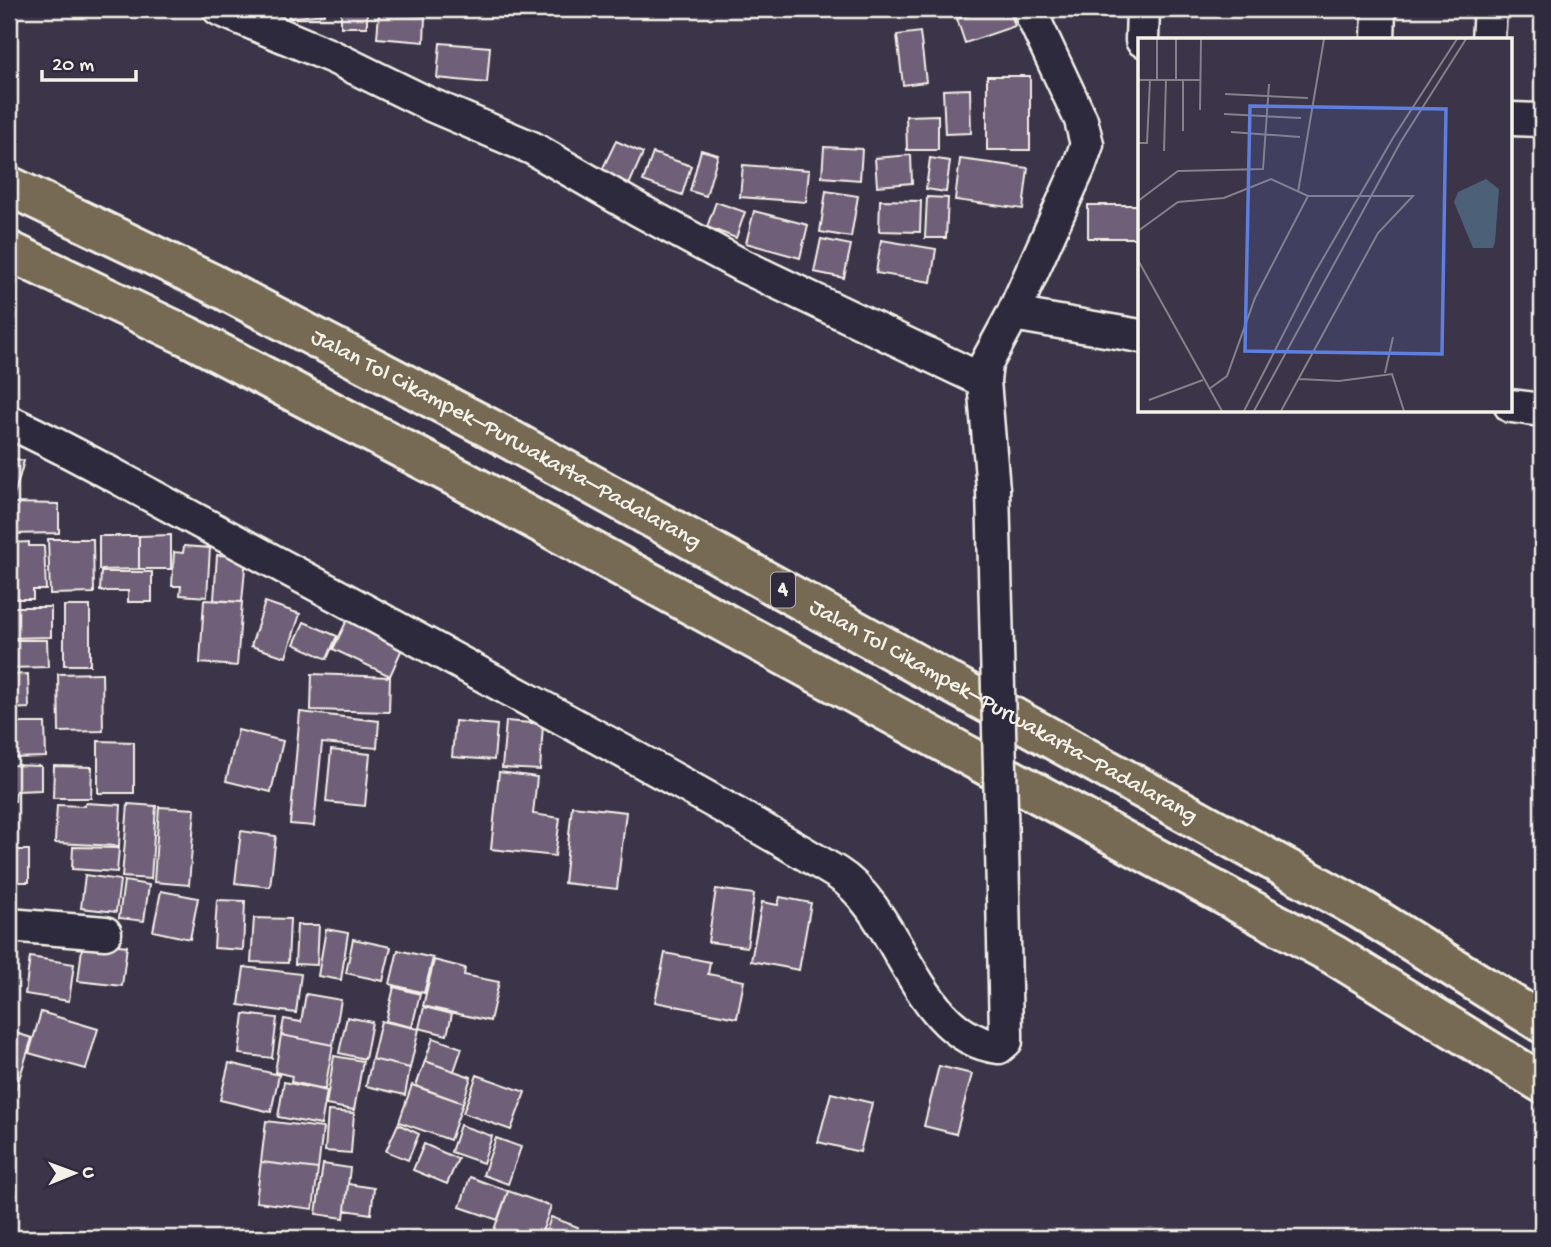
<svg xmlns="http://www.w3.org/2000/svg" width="1551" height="1247" font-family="'Gochi Hand',sans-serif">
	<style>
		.building { fill: #6f5e78; stroke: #f4f1e8; stroke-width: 2 }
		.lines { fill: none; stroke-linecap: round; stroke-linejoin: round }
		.minor-casing { stroke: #f4f1e8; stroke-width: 37 }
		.motorway-casing { stroke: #f4f1e8; stroke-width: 44 }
		.minor { stroke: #2f2a3d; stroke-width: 32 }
		.motorway { stroke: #766a55; stroke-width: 38 }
		.minor-bridge-casing { stroke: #f4f1e8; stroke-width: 37; stroke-linecap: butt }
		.minor-bridge { stroke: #2f2a3d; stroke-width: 32 }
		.labels { text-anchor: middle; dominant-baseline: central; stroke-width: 6; stroke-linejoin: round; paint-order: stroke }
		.shield { fill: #2f2a3d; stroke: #b9b5b5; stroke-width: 2 }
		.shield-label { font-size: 21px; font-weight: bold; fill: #f4f1e8 }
		.street-label { font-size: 23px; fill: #f4f1e8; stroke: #2f2a3d }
		.inset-road { fill: none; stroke: #868089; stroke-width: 2 }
		.view { fill: #5e7fdd; fill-opacity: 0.15; stroke: #5e7fdd; stroke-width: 3.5 }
		.inset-edge { fill: none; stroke: #f4f1e8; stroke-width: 3.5 }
	</style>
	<rect width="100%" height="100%" fill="#3c3449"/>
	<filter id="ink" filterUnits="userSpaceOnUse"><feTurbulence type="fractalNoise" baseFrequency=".0143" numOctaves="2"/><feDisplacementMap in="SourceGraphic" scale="14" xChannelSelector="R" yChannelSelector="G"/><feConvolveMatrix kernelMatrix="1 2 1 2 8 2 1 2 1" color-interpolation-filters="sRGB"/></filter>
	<g filter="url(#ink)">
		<path class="building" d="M288 9H324V14L289 18Z
			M341 9H367V27H341Z
			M988 9H1009L1015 26 965 43 957 19Z
			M379 13 425 16 424 42 377 38Z
			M920 32 926 82 903 85 897 35Z
			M440 43 490 47 487 83 437 78Z
			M987 76H1030V150H987Z
			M970 89 971 133 945 134 943 90Z
			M938 115V150H907L906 116Z
			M616 141 643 153 629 185 601 172Z
			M824 147 862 149 860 180 822 177Z
			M701 150 718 155 706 196 690 191Z
			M653 153 691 166 682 195 643 181Z
			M911 155 912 183 877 186 875 158Z
			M930 158 950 161 946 192 926 189Z
			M960 159 1028 168 1023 209 955 200Z
			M743 165 809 170 806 202 740 197Z
			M826 191 858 196 851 237 820 232Z
			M927 197 948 198 946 238H925Z
			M880 200 921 201 920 232 879 231Z
			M716 202 745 212 736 238 707 227Z
			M1088 205H1140V238H1088Z
			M754 211 808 225 800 258 746 243Z
			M821 239 851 245 844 278 814 272Z
			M881 240 936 249 931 282 876 273Z
			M9 457 24 461 14 496 9 495Z
			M9 503 59 504V533L9 534Z
			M171 535V569H139V536Z
			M99 536H139V569L99 570Z
			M48 539H93L94 593 50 594Z
			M29 542V546H44L46 590H33V599H9V543Z
			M184 546 210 548 207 597 180 595 181 586H172L174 552 183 553Z
			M217 555 246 557 242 602 214 600Z
			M101 572H152V602H128V591H100Z
			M204 600 242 602 237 666 200 663Z
			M265 602 300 614 286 657 251 646Z
			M64 606H90V665H64Z
			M9 607H51V637L9 638Z
			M349 616 405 642 390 676 333 649Z
			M304 622 337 636 327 659 294 644Z
			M9 640H47L48 667 9 668Z
			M102 673 103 731 59 732 58 674Z
			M28 674 29 708 9 709V675Z
			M312 674 390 677 389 712 311 710Z
			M300 712 379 721 377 748 322 743 314 826 290 824Z
			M455 721 497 725 494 760 452 757Z
			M506 721 543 724 540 770 502 768Z
			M9 723H45L46 757 9 758Z
			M238 730 283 741 271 792 226 781Z
			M98 741 134 742V793H98Z
			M331 750 370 754 365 806 326 802Z
			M9 765 41 766V790L16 791 15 801H9Z
			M54 766 92 767 91 798H53Z
			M499 772 537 777 533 814 560 818 555 856 491 849Z
			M85 803 121 805 119 846 55 843 57 805 85 806Z
			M128 804 156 806 151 879 122 877Z
			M572 806 626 812 617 889 564 883Z
			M159 807 195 809 189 885 154 882Z
			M241 831 276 836 270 887 235 883Z
			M73 847 119 848 117 872 72 869Z
			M9 850H29V882H9Z
			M85 875 120 880 116 912 81 908Z
			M124 881 149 885 144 921 119 918Z
			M716 889 754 894 747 947 708 942Z
			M161 891 198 898 190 939 153 931Z
			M780 897 811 903 799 970 751 961 762 902 778 905Z
			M217 900 245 901 243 950 214 948Z
			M254 918 290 919 288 963 251 962Z
			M297 925H319L317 965 295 964Z
			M326 929 348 933 341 980 318 976Z
			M353 939 391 947 383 981 346 973Z
			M93 942 127 946 122 986 78 981 82 948 92 949Z
			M398 950 433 958 424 993 390 984Z
			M665 953 710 962 708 974 744 981 737 1018 655 1002Z
			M30 957 74 964 69 1001 25 994Z
			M434 960 465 968 464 975 499 982 490 1021 423 1006Z
			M244 967 301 974 296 1013 239 1005Z
			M394 987 420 994 412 1027 386 1021Z
			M306 994 341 1000 333 1045 281 1035 284 1019 301 1022Z
			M424 1007 452 1014 447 1035 419 1028Z
			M41 1012 98 1029 86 1069 29 1053Z
			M244 1014 277 1018 272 1058 239 1054Z
			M347 1017 372 1022 365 1059 339 1053Z
			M381 1021 419 1029 410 1068 372 1059Z
			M9 1031 32 1038 16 1089 9 1087Z
			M281 1035 333 1045 325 1089 291 1082 292 1076 275 1072Z
			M433 1038 462 1048 454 1071 425 1061Z
			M334 1056 363 1061 354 1110 326 1105Z
			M372 1059 410 1068 405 1095 366 1086Z
			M425 1061 471 1077 463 1103 416 1086Z
			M229 1063 279 1075 271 1112 220 1100Z
			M939 1066 972 1074 956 1134 924 1126Z
			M477 1075 525 1092 511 1130 463 1113Z
			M284 1082 327 1091 321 1125 278 1117Z
			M412 1085 463 1103 450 1140 399 1122Z
			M831 1093 872 1103 860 1152 818 1142Z
			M328 1111 354 1113 351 1153 325 1151Z
			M266 1121 323 1128 318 1169 261 1162Z
			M398 1124 419 1134 408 1160 386 1151Z
			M460 1125 492 1136 483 1163 451 1152Z
			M496 1138 521 1147 508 1184 483 1175Z
			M424 1144 458 1159 447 1184 413 1170Z
			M261 1162 318 1169 313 1209 256 1202Z
			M323 1164 350 1168 344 1218 316 1214Z
			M470 1177 508 1191 498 1220 460 1207Z
			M348 1184 374 1188 371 1214 345 1210Z
			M508 1191 551 1206 540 1238H491Z
			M551 1217 578 1227 574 1238H544Z"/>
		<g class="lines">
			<defs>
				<path id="minor" d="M219 9 333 57 431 105 532 148 639 210 741 265 984 381
					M1142 40 1143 9
					M1378 40 1379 9
					M1488 40 1490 9
					M1511 119 1542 120
					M1013 314 1140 336
					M1511 406 1542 410
					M9 422C58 444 104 470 152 496 236 542 321 586 404 632 549 712 696 788 837 873 900 912 916 1038 999 1047L1006 1041V1033L1002 848
					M993 489 984 381 986 364 1013 314 1079 167 1087 144 1081 120 1029 9
					M9 925 105 933"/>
				<g id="motorway">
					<path id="s1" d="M9 186 213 284 491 429 1360 909 1542 1023"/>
					<path d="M9 251 187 336 464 481 1334 955 1542 1083"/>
				</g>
			</defs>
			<use href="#minor" class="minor-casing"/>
			<use href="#motorway" class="motorway-casing"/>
			<use href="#minor" class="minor"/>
			<use href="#motorway" class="motorway"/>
			<defs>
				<path id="minor-bridge" d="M993 489 1002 848"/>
			</defs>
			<use href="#minor-bridge" class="minor-bridge-casing"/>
			<use href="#minor-bridge" class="minor-bridge"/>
		</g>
	</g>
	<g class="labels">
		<rect class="shield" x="771" y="572.5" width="24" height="35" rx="5"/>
		<g class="shield-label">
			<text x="783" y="590">4</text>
		</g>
		<g class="street-label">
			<text stroke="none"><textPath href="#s1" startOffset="558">Jalan Tol Cikampek–Purwakarta–Padalarang</textPath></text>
			<text stroke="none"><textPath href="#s1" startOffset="1125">Jalan Tol Cikampek–Purwakarta–Padalarang</textPath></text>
		</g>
	</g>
	<g transform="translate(1138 38)">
		<rect width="374" height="374" fill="#3c3449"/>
		<path d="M348 141 361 151 357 204 355 210H335L316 164 320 154Z" fill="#4c6177"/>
		<path class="inset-road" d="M0 42H62M19 42V1M38 42V1M87 56 170 60M62 72 63 1M86 76 163 80M45 93V42M93 94 162 99M0 105H9L12 42M26 113 28 42M160 154 186 1M0 163 40 133 125 131 131 46M0 193 40 164 86 160 133 141 170 158H275L240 195 143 373M0 222 84 373M247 335 255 299M161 341 201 343 254 336 266 373M71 351 89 338 117 260 170 158M11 362 65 342M106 373 176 236 255 100 319 1M116 373 262 105 328 1"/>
		<path class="view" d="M112 68 308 71 304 316 107 313Z"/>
		<rect width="374" height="374" class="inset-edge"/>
	</g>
	<rect width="1551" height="1247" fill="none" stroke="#2f2a3d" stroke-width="35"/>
	<rect x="18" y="18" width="1516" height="1212" fill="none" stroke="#f4f1e8" stroke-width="2.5" filter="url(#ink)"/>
	<g transform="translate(74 1173) rotate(89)" stroke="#2f2a3d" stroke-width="5" paint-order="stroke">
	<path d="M0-5L12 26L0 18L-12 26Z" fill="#f4f1e8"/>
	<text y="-10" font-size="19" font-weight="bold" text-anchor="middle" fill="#f4f1e8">U</text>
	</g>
	<path d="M42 70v10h94v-10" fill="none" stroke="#f4f1e8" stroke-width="3.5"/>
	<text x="52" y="70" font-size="21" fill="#f4f1e8" stroke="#2f2a3d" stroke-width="5" paint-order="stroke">20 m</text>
</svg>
